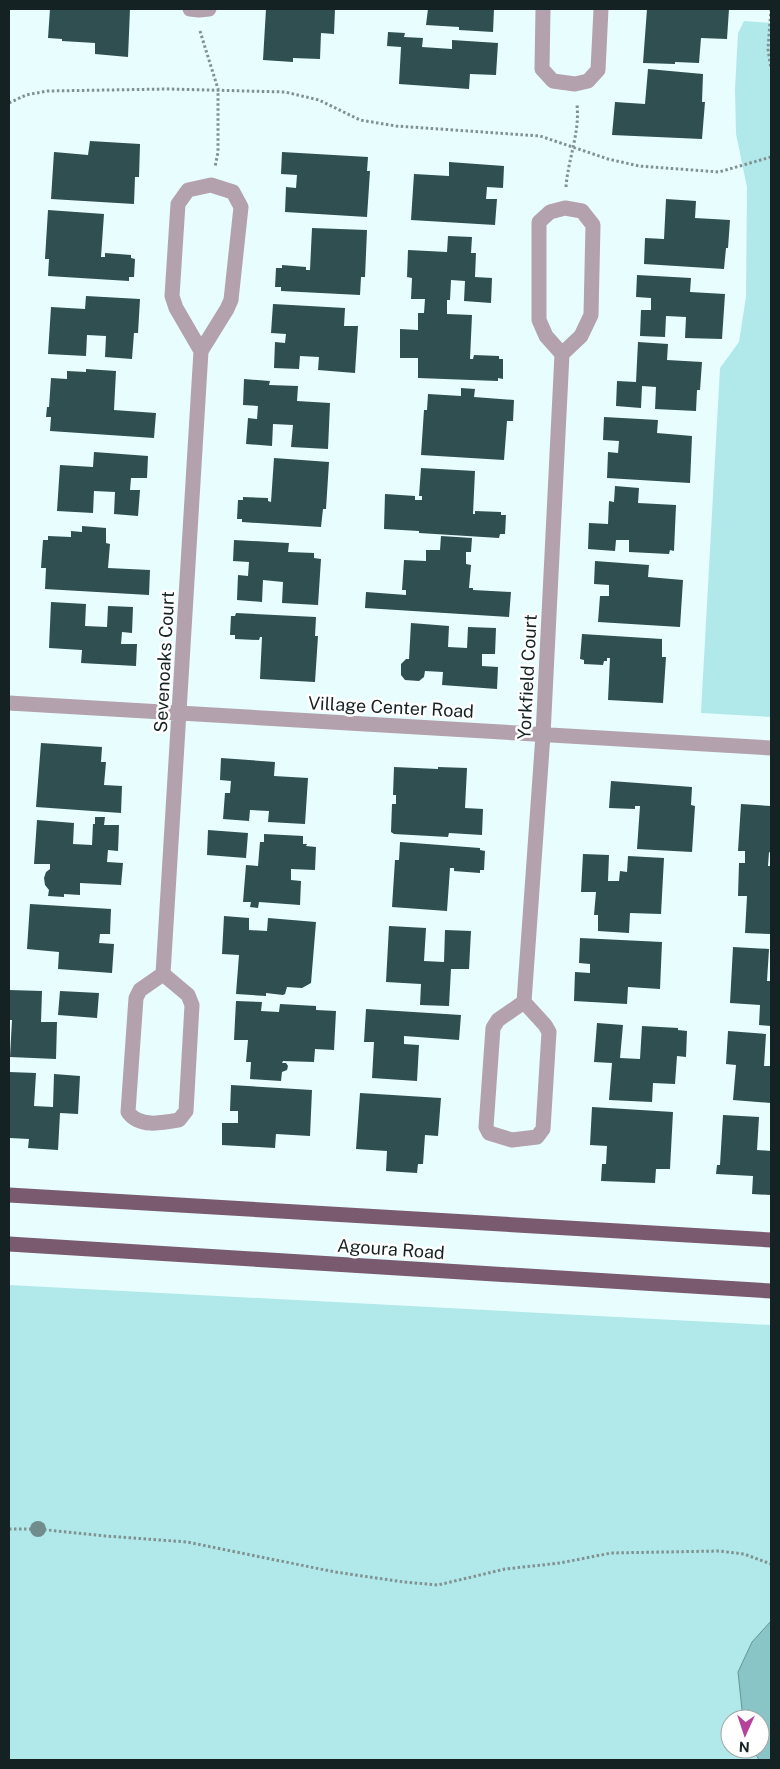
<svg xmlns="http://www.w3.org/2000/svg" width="780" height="1769" font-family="'Public Sans',sans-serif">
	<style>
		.green { fill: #b1e8e9; fill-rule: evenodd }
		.water { fill: #89c5c6; stroke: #669495 }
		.building { fill: #2f4f50 }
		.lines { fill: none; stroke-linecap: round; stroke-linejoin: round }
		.path { stroke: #809192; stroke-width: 3; stroke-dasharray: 2.5 2.5; stroke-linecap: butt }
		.minor { stroke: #b3a1ad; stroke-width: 15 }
		.major { stroke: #795a6f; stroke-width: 15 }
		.tree { fill: #718c8d }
		.labels { text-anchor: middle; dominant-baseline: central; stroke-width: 5; stroke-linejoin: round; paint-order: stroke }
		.street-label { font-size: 18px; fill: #152223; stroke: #fff }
	</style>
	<rect width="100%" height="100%" fill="#e8fdfe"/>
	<path class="green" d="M744 21 771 23V717L701 713 720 368 739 342 746 297 747 187 736 134 735 89 738 33Z
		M9 1285 771 1325V1760H9ZM730 1719H760V1749H730Z"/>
	<path class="water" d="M771 1621V1760H759L753 1749H760V1719H743L738 1672 752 1642Z"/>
	<path class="building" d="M50 9H130L128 57 95 54V43L62 41V39L48 38Z
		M266 9H335L334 34 321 33 320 59 293 58V62L263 60Z
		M428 9H494L493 32 459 30V27L426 25Z
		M647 9H729L727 39 701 38 699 63 675 62V64L643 63Z
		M388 32 405 33 404 37 423 38 422 47 452 49V40L498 43 496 75 470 74 469 89 399 84 401 47 387 46Z
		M648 69 703 74 702 102H705L702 139 612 135 615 102 645 104Z
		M90 141 140 144 139 177H135L134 204 51 199 54 152 88 155Z
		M282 152 368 157 367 171H370L367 217 285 212 286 187 296 188 297 175 281 174Z
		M449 162 504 166 503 188 487 187 486 199H497L495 225 411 220 414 174 449 176Z
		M666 199 696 201 695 218 730 220 728 248H726L724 269 644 264 645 238 664 239Z
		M48 210 104 214 101 257H105V253L131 255V258L135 259 134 277H129V281L48 276 49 259H45Z
		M312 228 367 230 365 277H361L360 295 281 291V287H275L276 268H282V265L306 267V270H310Z
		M448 236 472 237 471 253H476L475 277 492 278 491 303 464 301 465 281 451 280 450 300H447V314L472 315 470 359H473L474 355 499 356V359H503V379L498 378V381L418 378V358H400V329L418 330V313H424L425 299H411L412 278 407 277 408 250 447 252Z
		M637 275 691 278 690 292 725 294 722 339 685 338 686 317 666 316 665 337 640 336 641 310H651V298L636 297Z
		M86 296 140 299 138 333H134L132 359 105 357 106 336 87 335 86 356 48 354 51 307 85 309Z
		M273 304 345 308 344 326H358L355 373 318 370 319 357 300 356 299 369 274 368 275 342 285 343 286 334 271 333Z
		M638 342 668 344 667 360 702 362 700 390H697L696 411 655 409 656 387 642 386 641 408 616 406 617 381 636 382Z
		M86 369 116 371 114 410 156 413 154 438 50 431 51 417H46L47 407H49L51 378 67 379V371L86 372Z
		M244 379 270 381 269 385 298 386 297 401 330 403 328 449 291 447 293 425 273 424 272 446 246 444 248 418 257 419 258 406 243 405Z
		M461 388 475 389 474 397 514 400 513 421H507L504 460 421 455 424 410H427L428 394 461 396Z
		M604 417 658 420 657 433 692 436 690 483 607 478 608 452 618 453 619 441 603 440Z
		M94 452 148 456 147 478H131L130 490H140L138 516 114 514 115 492 94 491 93 513 57 511 60 465 93 467Z
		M274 458 329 462 326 509H323L321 527 242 522V519H237L238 500H243V497L268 498V501L271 502Z
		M421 468 475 471 473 514H475V511L501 512V515H506L505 534H500L499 538 419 533V531L384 529 385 494 415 496V500H422V496H419Z
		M615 486 639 488 638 503 676 505 674 551 670 550 669 554 629 552V540H616L615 551 588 549 589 523 608 524 609 501 614 502Z
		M82 526 106 528V543L110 544 108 568 150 570 149 595 45 589 46 568H41L43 540H48V536L71 537V531L82 532Z
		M441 536 472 538 471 552H466V564L471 565 469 588H473V590L511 592 509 617 365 608 366 592 406 595V590H402L404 560 426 561V550H440Z
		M234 540 289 543 288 552 314 553V558L321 559 318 605 282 603 283 582 263 580 262 602 237 600 238 575 248 576 249 562 233 561Z
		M595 561 649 565 648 577 683 580 680 627 598 622 600 596H609V585L594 584Z
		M51 602 86 604 85 626 107 627 108 606 133 607 132 633 122 632 121 644H137L136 666 81 663 82 650 49 648Z
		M236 613 316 617 315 636H318L315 682 260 679 262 637H260L259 640 235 639V635H230L231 616H235Z
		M411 623 449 626 448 647 467 648 468 627 496 628 495 654H482V666L498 667 497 689 442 685 443 672 425 671 424 677 419 681 405 680 401 675V664L406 659H409Z
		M582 634 662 639V657H666L663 703 608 700 610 658H607V661H604L603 665 584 664V660L580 659Z
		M41 743 102 747 101 762H106L104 785 122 786 121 813 36 807Z
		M221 758 275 762 274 776 308 778 305 824 268 822 269 811 250 810 249 821 223 819 225 793H230L231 781 220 780Z
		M394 767 438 769V767L467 768 465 808 483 809 482 835 449 833 448 837 394 834 391 832 392 804H396V795H393Z
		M611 781 692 787 691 805 695 806 692 852 637 849 640 806H635V809L609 808Z
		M741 804 771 806V853L769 852 768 866H771V934L745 933 747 896H738L739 863H745V851H738Z
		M95 817H105L104 825H119L118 851 108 850 107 862 123 863 121 885 80 883V895L64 894V897L48 896 49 890 45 885 44 878 46 872 50 869V864H34L37 820 74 823 73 844 92 845 93 824H95Z
		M208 830 248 833 246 858 207 855Z
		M264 834 303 836V844H307L306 846 316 847 315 870 291 869V880L301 881 300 905 259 902 258 908 250 907 251 902H243L246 865 258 866 260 842H264Z
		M400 842 480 848V850L485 851 484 870H480V873L454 871V868H450L447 911 392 907 395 860H399Z
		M583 854 609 855 608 881H619L620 871 627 872 628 856 664 858 661 914 630 913 629 933 598 931V915H594L596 892H581Z
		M30 904 111 909 110 934H100L99 943 114 944 112 973 58 969 59 952 27 949Z
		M224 916 249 918V930L267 931 268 918 316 922 311 983 302 988 287 987 285 994 283 995 266 993V996L236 994 239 955 222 954Z
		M389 926 426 928 424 961 444 962 445 930 471 931 469 969H451L449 1006 420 1005 421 984 386 982Z
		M580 938 662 942 660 989 628 987 627 1004 574 1001 575 972 590 973V964L579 963Z
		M733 947 769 949 767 981H771V1026L759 1025 760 1005 730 1003Z
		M9 990 42 991 41 1022H57L56 1059 10 1057 12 1020H9Z
		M60 991 99 993 97 1018 58 1015Z
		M236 1001 262 1002 261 1011 279 1012 280 1004 316 1006V1010L336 1011 334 1050 315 1049 314 1062 283 1061 282 1063H286L288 1066 287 1070 282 1072 281 1081 250 1079 251 1062H246L248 1040H234Z
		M366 1009 461 1015 459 1040 404 1036V1044L419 1045 417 1081 372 1078 374 1042H364Z
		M597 1023 623 1025 620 1058 640 1059 642 1026 678 1028V1030L687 1031 686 1057 677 1056 675 1084 653 1083 652 1102 609 1100 612 1063 594 1062Z
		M728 1031 766 1034 764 1066H771V1103L733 1100 736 1065 726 1064Z
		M9 1072 36 1073 34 1106 53 1107 54 1074 80 1076 78 1114 60 1113 58 1150 28 1148 29 1139 10 1138Z
		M231 1085 312 1090 310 1136 276 1134 275 1148 222 1145V1123H238V1111H230Z
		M360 1093 441 1098 438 1136 425 1135 423 1164H418L417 1173 386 1171 387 1151 356 1149Z
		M592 1107 673 1112 670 1169H656L655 1183 601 1181 602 1164H606L607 1146 590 1145Z
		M723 1115 759 1117 757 1150 771 1151V1195L752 1194 753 1176 716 1174 717 1165H720Z"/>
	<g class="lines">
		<path class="path" d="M771 9 768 49 771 69
			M200 31 218 89V152L215 167
			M9 103 26 95 47 91 169 89 285 92 319 100 360 120 396 126 540 136 608 159 639 166 719 172 771 157
			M566 187C568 159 580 133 577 105
			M9 1529H38L106 1536 187 1542 335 1572 404 1582 438 1585 505 1569 560 1563 611 1553 719 1551 744 1554 771 1564"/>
		<path class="minor" d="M190 9 199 10 209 9
			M543 9 542 69 553 81 575 84 588 81 598 70 601 9
			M9 703 771 748
			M163 974 201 351 227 309 231 300 241 207 233 192 211 185 188 190 178 204 172 296 176 308 201 351
			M163 974 188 995 192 1005 186 1111 179 1120C163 1123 139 1128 128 1112L136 998 140 990Z
			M524 1002 498 1020 493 1028 486 1127 489 1133 512 1140 537 1137 543 1129 549 1032 545 1025 524 1002 543 735 562 354 581 336 591 315 593 225 582 211 565 208 550 212 539 222V320L546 336 562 354"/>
		<path class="major" d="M9 1195 771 1240
			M9 1244 771 1291"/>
	</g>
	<circle class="tree" cx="38" cy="1529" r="8"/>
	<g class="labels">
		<g class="street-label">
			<text transform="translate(164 662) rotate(-87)">Sevenoaks Court</text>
			<text transform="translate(527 677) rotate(-87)">Yorkfield Court</text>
			<text transform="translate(391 707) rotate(3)">Village Center Road</text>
			<text transform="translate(391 1249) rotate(4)">Agoura Road</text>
		</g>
	</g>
	<rect width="780" height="1769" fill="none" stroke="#152223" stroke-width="20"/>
	<g transform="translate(745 1734) rotate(183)"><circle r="24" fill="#ffffff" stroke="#a1a7a7"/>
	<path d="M0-4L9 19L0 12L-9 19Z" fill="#b5429b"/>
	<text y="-8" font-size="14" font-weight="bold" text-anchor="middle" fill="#152223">N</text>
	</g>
</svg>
